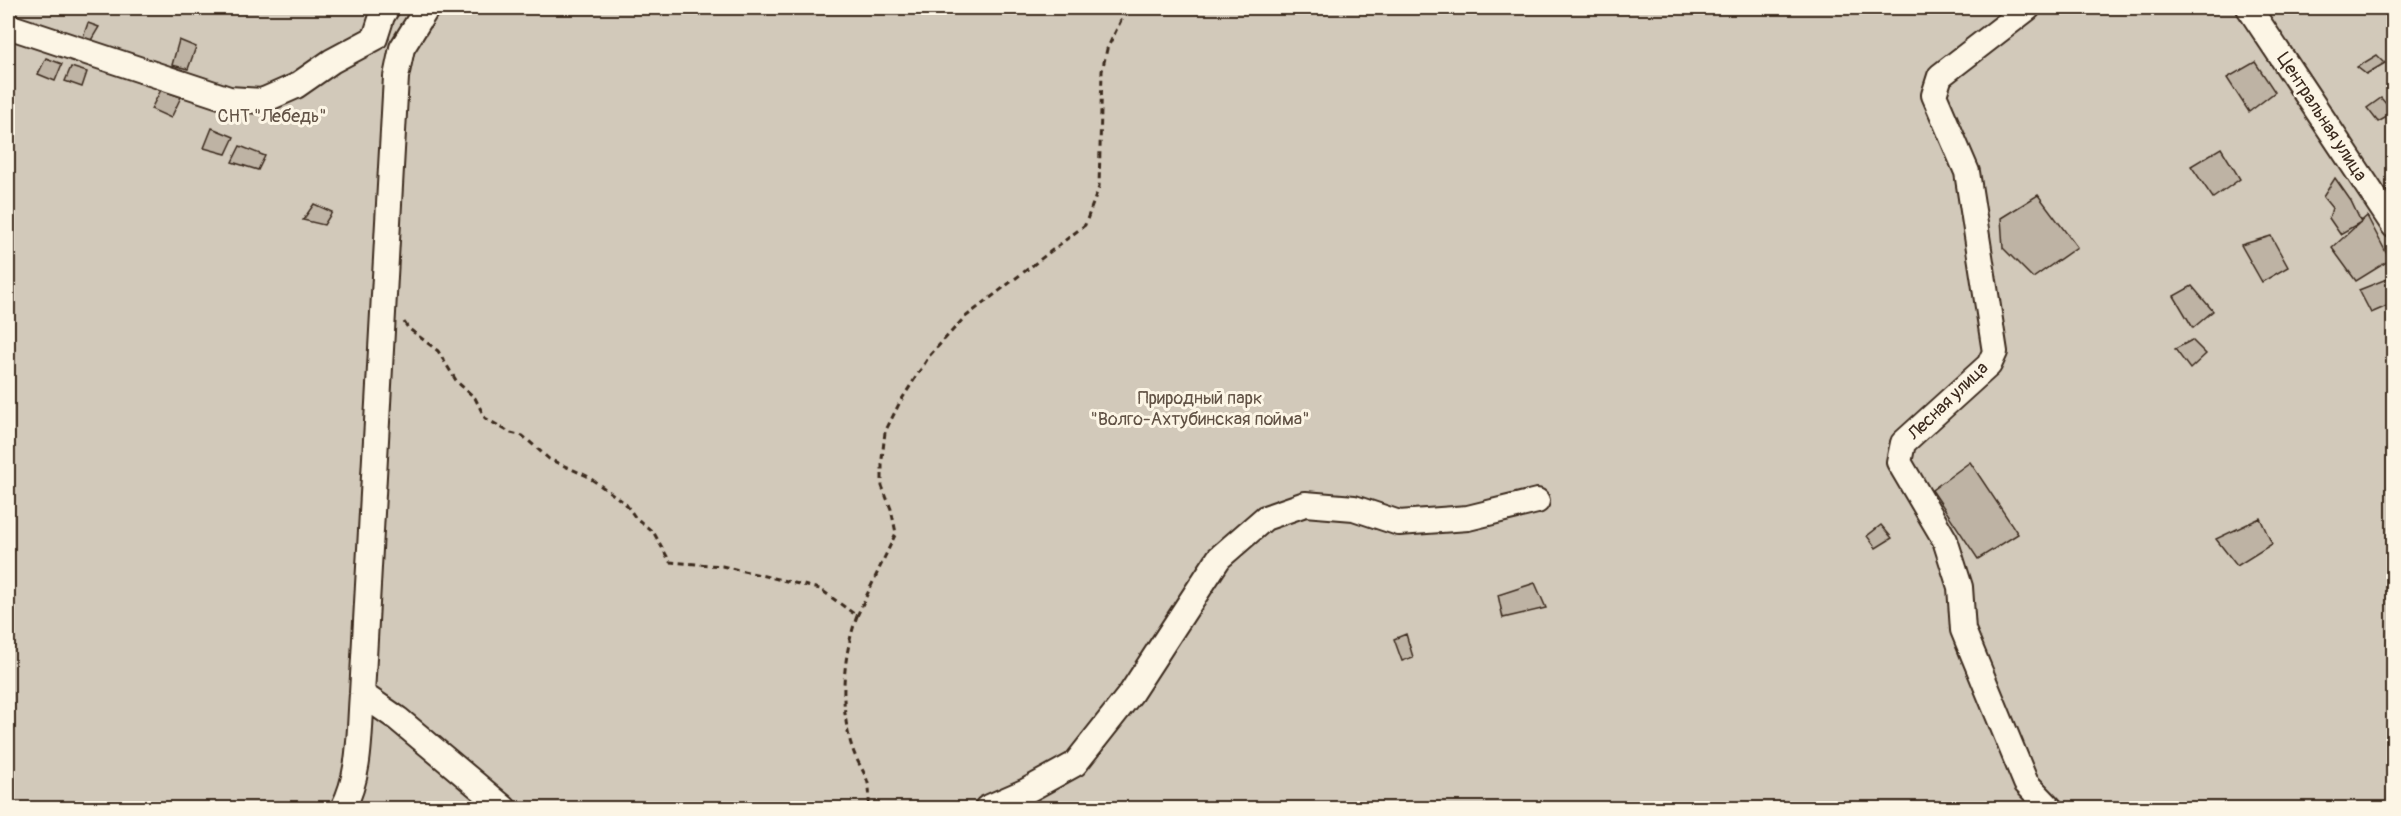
<svg xmlns="http://www.w3.org/2000/svg" width="2401" height="816" font-family="Pangolin,sans-serif">
	<style>
		.green { fill: #d2c9ba; stroke: #867a6c; stroke-width: 1.5 }
		.building { fill: #beb3a4; stroke: #3b2a1e; stroke-width: 1.5 }
		.lines { fill: none; stroke-linecap: round; stroke-linejoin: round }
		.minor-casing { stroke: #3b2a1e; stroke-width: 28 }
		.path { stroke: #3b2a1e; stroke-width: 3; stroke-dasharray: 6 4.5; stroke-linecap: butt }
		.minor { stroke: #fcf5e5; stroke-width: 24 }
		.labels { text-anchor: middle; dominant-baseline: central; stroke-width: 6; stroke-linejoin: round; paint-order: stroke }
		.park-label { font-size: 18px; fill: #615245; stroke: #fcf5e5 }
		.street-label { font-size: 18px; fill: #3b2a1e; stroke: #fcf5e5 }
	</style>
	<rect width="100%" height="100%" fill="#f0e9d9"/>
	<filter id="ink" filterUnits="userSpaceOnUse"><feTurbulence type="fractalNoise" baseFrequency=".0167" numOctaves="2"/><feDisplacementMap in="SourceGraphic" scale="12" xChannelSelector="R" yChannelSelector="G"/><feConvolveMatrix kernelMatrix="1 2 1 2 8 2 1 2 1" color-interpolation-filters="sRGB"/></filter>
	<g filter="url(#ink)">
		<path class="green" d="M8 8H2393V808H8Z"/>
		<path class="building" d="M88 23 99 27 90 42 82 40Z
			M179 40 196 47 188 69 172 65Z
			M2377 55 2385 63 2366 74 2357 67Z
			M46 58 62 64 55 81 38 74Z
			M2255 62 2275 92 2249 112 2227 78Z
			M71 67 87 72 82 87 65 81Z
			M161 90 181 97 171 118 151 109Z
			M2381 98 2394 113 2378 122 2367 108Z
			M212 128 234 137 226 154 204 148Z
			M240 146 265 156 258 170 232 162Z
			M2221 148 2240 179 2213 198 2191 166Z
			M2335 178 2351 201 2361 222 2340 234 2329 218 2332 208 2323 197Z
			M2038 195 2077 247 2033 278 2003 248 2001 218Z
			M314 204 332 212 324 225 303 220Z
			M2367 216 2390 260 2356 281 2332 248Z
			M2271 236 2288 267 2262 282 2241 245Z
			M2394 276V314L2387 306 2371 313 2359 290Z
			M2192 286 2213 311 2193 328 2174 296Z
			M2192 340 2206 354 2190 369 2175 349Z
			M1970 462 2018 534 1978 559 1932 490Z
			M2260 518 2272 544 2237 566 2216 539Z
			M1881 525 1892 538 1876 548 1867 536Z
			M1535 583 1546 608 1503 618 1498 595Z
			M1406 634 1413 657 1402 661 1394 639Z"/>
		<g class="lines">
			<defs>
				<path id="minor" d="M2028 8 1940 76 1934 95 1967 172 1995 352 1989 365 1903 443 1899 462 1945 540 1960 587 1963 630 2026 783 2050 808
					M2249 8 2394 226
					M8 26 229 99 262 101 296 86 332 61 375 38 382 16 387 8
					M362 694 398 719 504 808
					M343 808C361 774 359 732 362 694L396 77 402 48 427 8
					M987 808 1026 791 1075 764 1131 693 1219 558 1265 518 1305 504 1354 508 1399 523 1468 518 1537 501"/>
			</defs>
			<use href="#minor" class="minor-casing"/>
			<path class="path" d="M404 322 408 328 438 351 457 382 475 398 485 418 511 433 523 436 549 459 587 476 625 503 635 517 654 533 670 562 722 566 820 589 857 616C843 655 839 704 851 744 859 772 874 776 868 808
				M857 616 896 533 891 509 882 486V459L885 432 900 402 930 355 964 318 1085 225 1099 187 1102 71 1107 49 1127 8"/>
			<use href="#minor" class="minor"/>
		</g>
	</g>
	<g class="labels">
		<g class="park-label">
			<text x="272" y="116">СНТ "Лебедь"</text>
			<text x="1200" y="398">Природный парк<tspan x="1200" dy="21">"Волго-Ахтубинская пойма"</tspan></text>
		</g>
		<g class="street-label">
			<text transform="translate(2322 117) rotate(57)">Центральная улица</text>
			<text transform="translate(1948 401) rotate(-44)">Лесная улица</text>
		</g>
	</g>
	<rect width="2401" height="816" fill="none" stroke="#fcf5e5" stroke-width="30"/>
	<rect x="15" y="15" width="2371" height="786" fill="none" stroke="#3b2a1e" stroke-width="2" filter="url(#ink)"/>
</svg>
